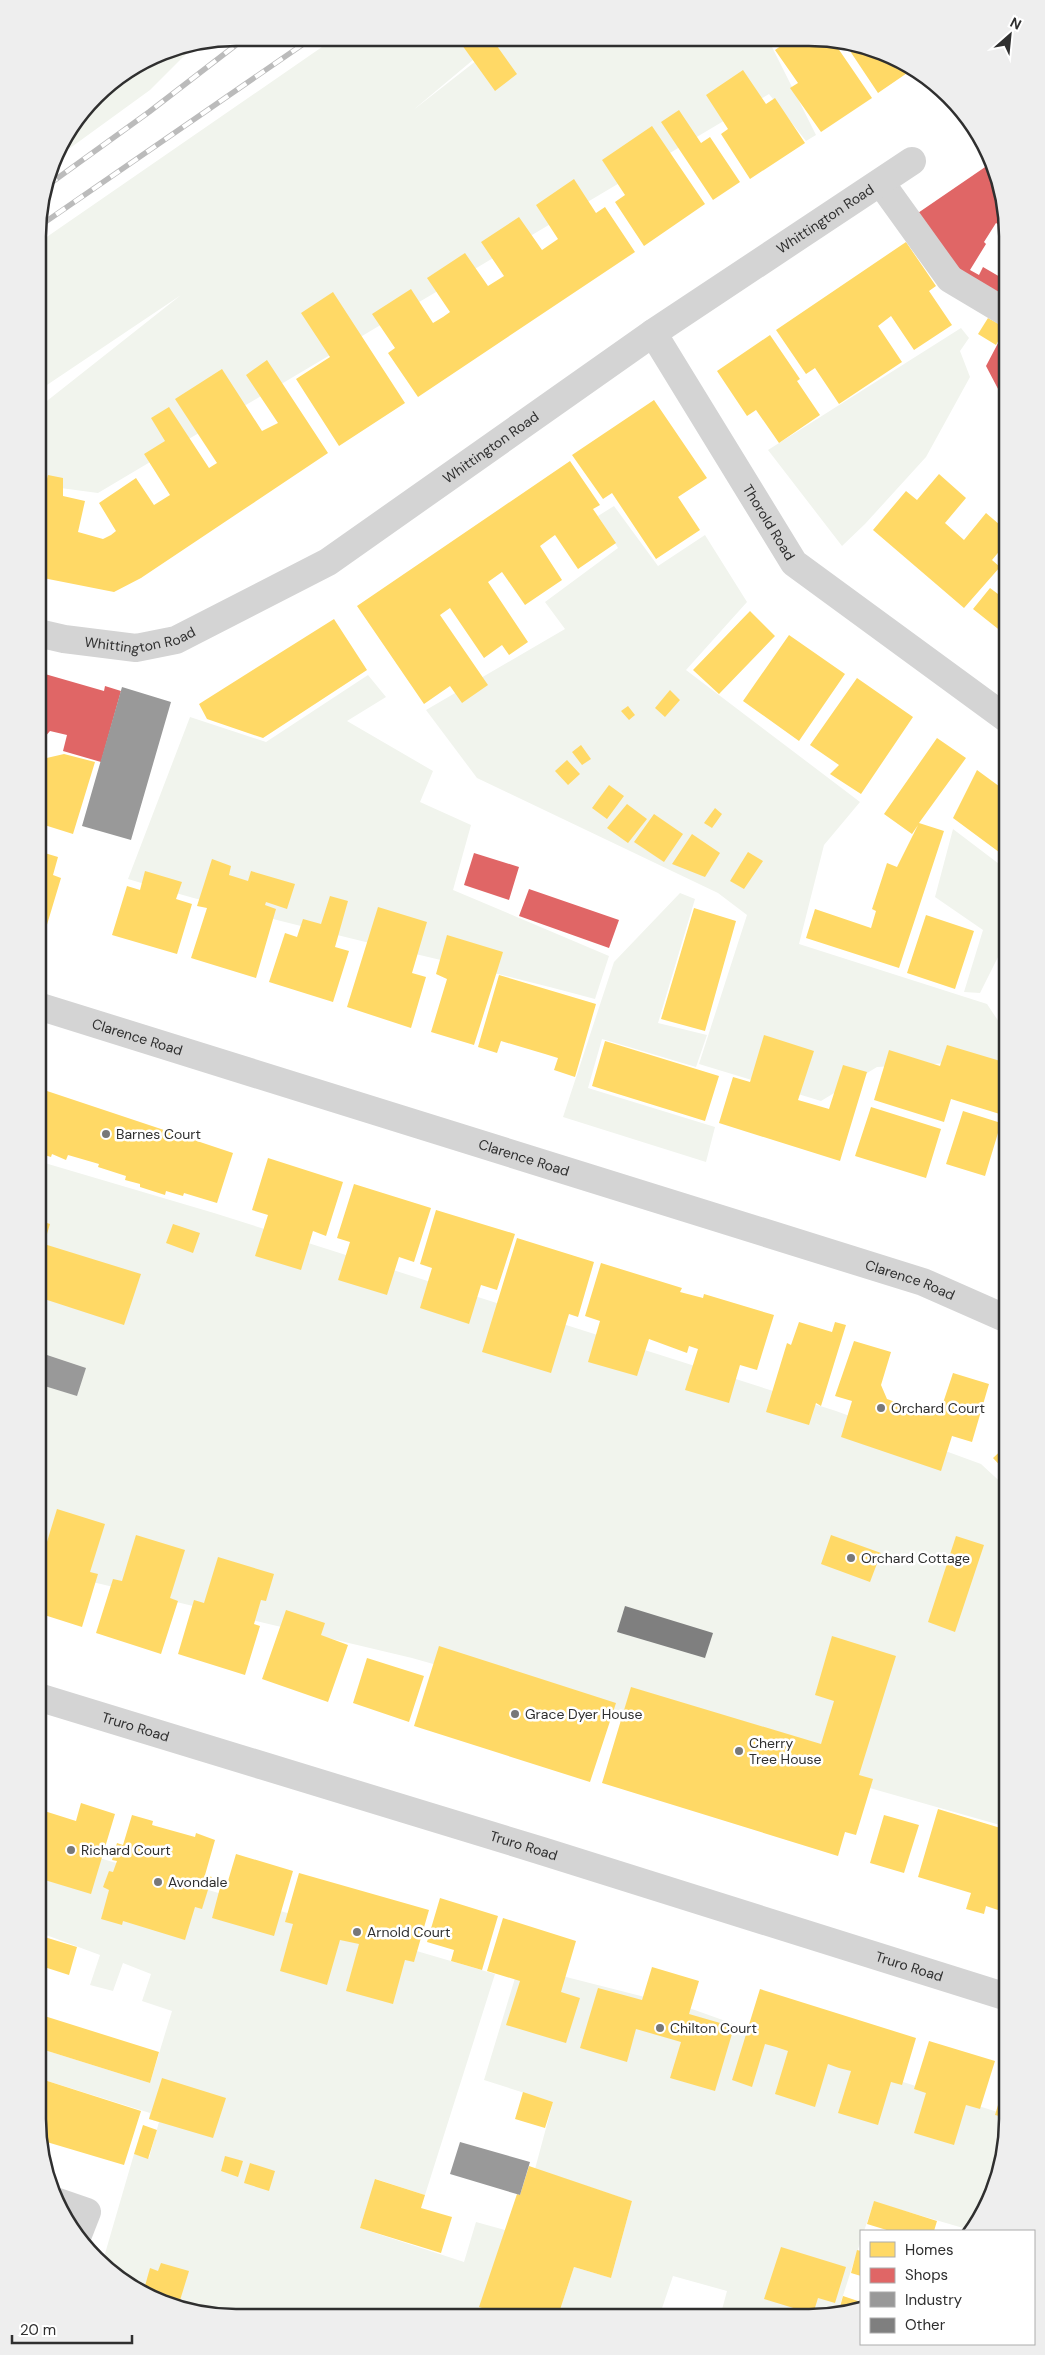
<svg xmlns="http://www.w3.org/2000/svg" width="1045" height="2355" font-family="'DM Sans',sans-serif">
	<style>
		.green { fill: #f1f4ed }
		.homes { fill: #ffd966 }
		.shops { fill: #e06666 }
		.industry { fill: #999 }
		.building { fill: #7f7f7f }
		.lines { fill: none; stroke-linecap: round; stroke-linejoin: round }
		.minor { stroke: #d4d4d4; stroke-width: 28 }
		.rail-casing { stroke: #bbb; stroke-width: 5.5 }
		.rail { stroke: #fff; stroke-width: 4; stroke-dasharray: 11; stroke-linecap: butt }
		.poi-dot { fill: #787878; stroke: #fff; stroke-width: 2 }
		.labels { text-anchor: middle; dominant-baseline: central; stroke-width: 5; stroke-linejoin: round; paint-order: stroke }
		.street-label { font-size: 14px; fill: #2f2f2f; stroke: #fff }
		.poi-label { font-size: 14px; fill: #2f2f2f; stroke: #fff; text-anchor: start }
		.rim { fill: none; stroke: #2f2f2f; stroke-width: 2.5 }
	</style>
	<rect width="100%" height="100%" fill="#fff"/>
	<path class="green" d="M335 38 498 39 412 111 504 39 777 41 771 45 816 135 806 141 769 94 98 493 38 485V408L181 295 38 391V243Z
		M194 46 150 90 55 159 58 148 105 87 161 53Z
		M961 328 969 338 960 351 970 377 926 457 865 524 842 546 768 450Z
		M614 506 658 566 705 535 747 602 686 670 860 802 824 845 799 944 987 1004 1007 1034V1060L877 1067 821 1101 699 1064 747 915 718 893 477 778 426 710 565 629 545 602 618 548 598 516Z
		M368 675 386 697 347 721 433 771 420 802 471 825 453 890 609 956 595 999C440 957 282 926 128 879L190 717 266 742Z
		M953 829 1007 870V951L1003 947 980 993 964 992 983 930 935 897Z
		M680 893 695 899 658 1023 707 1035 696 1067 602 1039 588 1088 715 1127 706 1162 563 1117 614 962Z
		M38 1161 214 1213 836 1411 981 1464 1007 1488V1827L412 1658 38 1569Z
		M38 1840 495 1974 425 2195 376 2179 360 2228 464 2262 476 2222 505 2230V2316L206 2314 138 2290 105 2268 102 2264 134 2154 149 2158 159 2122 149 2119 150 2113 38 2078V2048L150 2083 172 2011 142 2001 151 1974 123 1963 113 1991 90 1985 100 1955 38 1932Z
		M519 1965 692 2009 837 2061 1007 2115V2132L992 2194 970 2230 874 2202 864 2231H861V2240L837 2314 808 2317H720L727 2291 673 2276 659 2317 558 2316 574 2267 611 2278 632 2201 535 2169 553 2102 484 2080Z"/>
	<path class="homes" d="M470 39H492L517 74 495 91 462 45Z
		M788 41H833L872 98 821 132 790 88 798 83 775 50Z
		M855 44 897 58 913 69 878 93 848 48Z
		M743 70 766 104 775 98 805 143 750 179 721 134 728 129 706 95Z
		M679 110 701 143 710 137 740 182 713 200 661 122Z
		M652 126 705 204 644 246 615 202 625 195 602 160Z
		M574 179 596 213 605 207 635 252 418 397 388 353 395 348 372 314 411 289 433 323 443 317 450 312 427 278 465 253 488 286 504 276 481 242 519 217 542 250 558 239 536 205Z
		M906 242 936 286 929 291 952 325 914 350 891 316 878 326 902 362 839 404 815 368 806 374 776 330Z
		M333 292 405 403 339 446 296 379 330 357 301 313Z
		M988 318 1006 328 996 345 978 334Z
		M770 335 800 379 797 381 820 415 779 443 756 410 747 416 717 371Z
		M267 360 328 453 141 578 114 592 38 577V513L48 475 63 478V496L85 501 78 532 103 539 111 535 116 531 99 503 136 478 154 505 170 495 144 454 165 441 151 418 169 407 209 468 217 463 175 399 222 369 262 431 278 423 246 375Z
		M654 400 707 478 678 497 700 530 656 559 612 493 603 499 572 455Z
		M570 461 600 505 593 509 616 543 578 569 555 535 540 546 562 580 525 605 502 572 488 582 528 642 509 655 502 645 484 658 450 608 440 615 488 685 462 703 450 686 424 704 357 606Z
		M939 474 966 498 945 523 964 540 986 513 1007 531V542L992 560 1000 567 964 608 873 530 906 491 917 500Z
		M1007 582V636L973 609 990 588 998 594Z
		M750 611 775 636 719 694 693 670Z
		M334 619 367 670 263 738 207 719 199 704Z
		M789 635 845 674 799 741 743 701Z
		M857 678 913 717 861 794 830 774 839 765 810 745Z
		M670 690 680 700 665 717 655 708Z
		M628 706 635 715 629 720 621 711Z
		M937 738 966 758 919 823 944 831 899 968 806 938 815 909 871 928 876 911 872 909 887 863 897 867 918 825 912 834 884 814Z
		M581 745 591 759 582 765 572 752Z
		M64 754 95 762 73 834 38 823V760Z
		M567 760 580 774 568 785 555 771Z
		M977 770 1007 792V858L953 818Z
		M609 785 624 796 607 819 592 808Z
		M627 804 647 819 628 843 607 828Z
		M715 808 722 814 712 828 704 823Z
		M654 814 683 834 664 862 634 842Z
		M692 834 720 853 705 877 672 864Z
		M38 851 58 857 53 875 61 878 46 928 38 926Z
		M748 852 763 861 744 889 730 881Z
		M212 859 231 866 229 875 248 881 251 871 295 884 287 909 266 902 265 905 276 909 256 978 191 958 207 908 197 906Z
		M145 871 182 882 176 899 192 904 177 954 112 935 127 886 140 890Z
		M330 896 348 901 335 947 349 951 333 1002 269 982 285 933 297 937 303 919 321 924Z
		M378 907 427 922 412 973 426 977 411 1028 347 1007Z
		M694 908 736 921 705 1031 661 1019Z
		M926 915 974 931 955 989 907 973Z
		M447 935 503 952 474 1045 431 1032 447 979 436 974Z
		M499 975 596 1004 575 1077 554 1070 558 1058 545 1054 501 1041 497 1053 478 1047Z
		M764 1035 814 1051 798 1100 829 1109 843 1065 867 1072 840 1161 719 1123 733 1077 750 1082Z
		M605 1041 719 1076 705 1121 592 1086Z
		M947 1045 1007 1063V1100L1003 1115 951 1099 944 1122 874 1100 889 1050 940 1066Z
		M38 1088 233 1153 217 1203 184 1193 183 1196 166 1191 165 1195 140 1187V1184L125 1180 126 1176 98 1167 99 1164 68 1155 66 1160 52 1154 51 1157 38 1153Z
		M871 1107 941 1129 926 1178 855 1156Z
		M963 1111 1001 1123 985 1176 946 1164Z
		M268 1158 343 1182 326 1236 313 1231 301 1270 255 1256 268 1215 252 1210Z
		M354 1184 431 1208 414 1262 399 1257 387 1295 338 1280 350 1242 337 1238Z
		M436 1210 515 1234 497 1290 481 1285 469 1324 420 1308 432 1268 420 1264Z
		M38 1220 50 1224 44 1244 141 1274 124 1325 38 1297Z
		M173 1224 200 1233 193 1253 166 1243Z
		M517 1238 594 1262 578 1317 569 1314 551 1373 482 1352Z
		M601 1263 682 1288 680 1292 703 1298 704 1294 774 1315 757 1370 740 1365 729 1403 685 1390 698 1349 689 1346 687 1353 649 1339 637 1376 588 1362 600 1321 585 1316Z
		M799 1322 832 1332 835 1322 846 1325 821 1406 816 1403 809 1425 766 1412 787 1343 791 1345Z
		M854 1341 891 1352 881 1385 887 1399 924 1412 943 1403 953 1373 989 1384 972 1442 952 1436 941 1471 841 1437 852 1401 835 1396Z
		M1007 1445V1473L993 1458Z
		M57 1509 105 1524 90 1572 98 1574 82 1627 38 1613V1554L43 1555Z
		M136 1535 185 1550 170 1598 178 1601 161 1654 96 1633 113 1579 122 1581Z
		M831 1535 881 1553 870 1582 821 1564Z
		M956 1536 984 1545 955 1632 928 1622Z
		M218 1557 274 1574 266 1601 261 1600 254 1624 260 1626 245 1675 178 1654 194 1600 204 1603Z
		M286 1610 325 1623 321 1635 348 1645 328 1702 262 1679Z
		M832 1636 896 1656 859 1775 873 1779 856 1835 845 1832 838 1856 602 1783 631 1687 821 1744 834 1701 815 1695Z
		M439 1646 616 1703 590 1782 414 1726Z
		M367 1658 424 1676 409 1722 353 1703Z
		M81 1803 115 1814 91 1894 38 1878V1809L76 1821Z
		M938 1809 1007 1830V1913L986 1906 984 1914 966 1909 971 1893 918 1877Z
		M132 1815 153 1821 152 1825 195 1837 196 1833 215 1840 205 1875 212 1877 202 1909 195 1907 185 1940 123 1921 122 1925 101 1919 109 1890 103 1887 109 1871 113 1872 117 1861 112 1860 117 1843 123 1845Z
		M884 1815 919 1825 904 1873 870 1863Z
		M236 1854 293 1871 274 1936 212 1918 222 1880 228 1881Z
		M299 1873 429 1910 414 1962 405 1960 393 2004 346 1991 359 1944 340 1940 327 1985 280 1971 293 1924 285 1922Z
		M440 1898 498 1916 482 1970 451 1961 454 1950 427 1942Z
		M503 1918 576 1941 561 1992 580 1998 566 2043 506 2025 520 1981 487 1971Z
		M38 1935 77 1947 69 1975 38 1965Z
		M652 1967 699 1981 689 2014 734 2027 715 2091 670 2078 681 2042 636 2029 627 2062 580 2048 598 1988 642 2000Z
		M760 1989 916 2038 902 2085 891 2082 878 2125 838 2113 851 2071 839 2068 828 2064 815 2107 775 2094 788 2051 776 2047 765 2044 752 2087 732 2080Z
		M38 2014 159 2052 150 2083 38 2048Z
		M929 2041 995 2061 980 2109 966 2105 954 2145 914 2133 926 2093 914 2089Z
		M1007 2075V2118L995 2115Z
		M38 2078 141 2111 124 2165 40 2140 38 2118Z
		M162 2078 226 2098 213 2138 149 2119Z
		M523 2092 553 2102 545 2128 515 2119Z
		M143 2125 157 2130 148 2159 134 2154Z
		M1007 2125V2132L1001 2158 997 2157Z
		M225 2156 243 2161 238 2177 221 2171Z
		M250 2163 275 2171 269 2191 244 2183Z
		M529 2166 632 2201 611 2278 574 2267 558 2316H505L479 2307 517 2194 520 2195Z
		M375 2179 425 2195 421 2208 452 2217 441 2253 360 2228Z
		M874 2201 937 2221 934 2231H890L867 2224Z
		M781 2247 846 2267 835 2303 818 2298 813 2314 764 2299Z
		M857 2250 861 2251V2276L851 2273Z
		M161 2263 189 2271 178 2307 143 2293 150 2268 158 2271Z
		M843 2296 861 2302V2310L838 2314Z"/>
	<path class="shops" d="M991 163 1001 185 1006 229 996 223 984 242 986 244 970 270 979 275 983 267 1007 281V306L937 251 915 215Z
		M1006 328 1007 329V406L986 366Z
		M38 672 104 691 105 686 121 691 101 762 63 751 67 735 50 731 38 745Z
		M474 853 519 867 509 900 464 885Z
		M529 889 619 920 609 948 519 916Z"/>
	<path class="industry" d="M122 687 171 702 131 840 82 826Z
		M38 1352 86 1368 77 1396 38 1384Z
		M460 2142 530 2162 520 2195 450 2174Z"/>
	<path class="building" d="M625 1606 713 1633 705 1658 617 1632Z"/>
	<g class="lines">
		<g class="minor">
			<path d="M881 183 950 279 1007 313"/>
			<path id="s1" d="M653 333 794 563 1007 719"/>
			<path id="s2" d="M38 633 64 639 136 648 176 640 328 562 653 333 912 161"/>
			<path id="s3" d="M38 1006 923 1282 1007 1319"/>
			<path id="s4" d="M38 1697 542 1851 1007 1997"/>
			<path d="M58 2202 87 2212 78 2235"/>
		</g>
		<defs>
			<path id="rail" d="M48 185 149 112 245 38
				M38 227 312 38"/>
		</defs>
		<use href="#rail" class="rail-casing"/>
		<use href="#rail" class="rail"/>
	</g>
	<g class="poi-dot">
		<circle cx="106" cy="1134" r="5"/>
		<circle cx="881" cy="1408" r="5"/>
		<circle cx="851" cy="1558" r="5"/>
		<circle cx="515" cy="1714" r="5"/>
		<circle cx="739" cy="1751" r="5"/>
		<circle cx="71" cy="1850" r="5"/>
		<circle cx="158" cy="1882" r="5"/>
		<circle cx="357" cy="1932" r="5"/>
		<circle cx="660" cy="2028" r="5"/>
	</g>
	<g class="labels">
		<g class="street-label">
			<text stroke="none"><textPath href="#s2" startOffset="915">Whittington Road</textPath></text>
			<text stroke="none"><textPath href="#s2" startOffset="510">Whittington Road</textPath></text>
			<text stroke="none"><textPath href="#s1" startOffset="222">Thorold Road</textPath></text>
			<text stroke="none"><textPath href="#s2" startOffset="104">Whittington Road</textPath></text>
			<text stroke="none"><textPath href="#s3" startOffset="104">Clarence Road</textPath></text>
			<text stroke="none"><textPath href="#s3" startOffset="509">Clarence Road</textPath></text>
			<text stroke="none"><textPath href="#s3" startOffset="914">Clarence Road</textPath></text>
			<text stroke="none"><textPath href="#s4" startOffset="102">Truro Road</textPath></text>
			<text stroke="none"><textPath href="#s4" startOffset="508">Truro Road</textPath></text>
			<text stroke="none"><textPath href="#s4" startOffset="912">Truro Road</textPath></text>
		</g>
		<g class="poi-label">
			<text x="116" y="1134">Barnes Court</text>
			<text x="891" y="1408">Orchard Court</text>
			<text x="861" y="1558">Orchard Cottage</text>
			<text x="525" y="1714">Grace Dyer House</text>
			<text x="749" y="1743">Cherry<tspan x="749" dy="16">Tree House</tspan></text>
			<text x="81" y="1850">Richard Court</text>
			<text x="168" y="1882">Avondale</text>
			<text x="367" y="1932">Arnold Court</text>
			<text x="670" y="2028">Chilton Court</text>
		</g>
	</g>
	<path d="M0 0H1045V2355H0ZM236 46H809A190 190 0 0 1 999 236V2119A190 190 0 0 1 809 2309H236A190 190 0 0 1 46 2119V236A190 190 0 0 1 236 46Z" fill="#eee" fill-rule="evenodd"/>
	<path class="rim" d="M236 46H809A190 190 0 0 1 999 236V2119A190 190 0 0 1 809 2309H236A190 190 0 0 1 46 2119V236A190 190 0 0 1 236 46Z"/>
	<rect x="860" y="2230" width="175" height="115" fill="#ffffff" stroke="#acacac"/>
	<rect x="870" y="2242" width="25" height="15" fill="#ffd966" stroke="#acacac"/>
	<text x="905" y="2255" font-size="15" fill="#2f2f2f">Homes</text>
	<rect x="870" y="2268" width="25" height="15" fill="#e06666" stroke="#acacac"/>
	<text x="905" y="2280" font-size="15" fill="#2f2f2f">Shops</text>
	<rect x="870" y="2292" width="25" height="15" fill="#999999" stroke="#acacac"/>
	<text x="905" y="2305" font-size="15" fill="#2f2f2f">Industry</text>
	<rect x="870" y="2318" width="25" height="15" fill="#7f7f7f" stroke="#acacac"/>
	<text x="905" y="2330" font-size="15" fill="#2f2f2f">Other</text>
	<g transform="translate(1010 35) rotate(27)" stroke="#ffffff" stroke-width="4" paint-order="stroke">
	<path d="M0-4L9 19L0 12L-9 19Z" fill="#2f2f2f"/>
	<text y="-8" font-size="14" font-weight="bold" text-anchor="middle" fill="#2f2f2f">N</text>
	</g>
	<path d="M12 2335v8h120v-8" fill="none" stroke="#2f2f2f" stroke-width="2.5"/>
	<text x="20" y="2335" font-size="15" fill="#2f2f2f" stroke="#ffffff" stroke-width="4" paint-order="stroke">20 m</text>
</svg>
